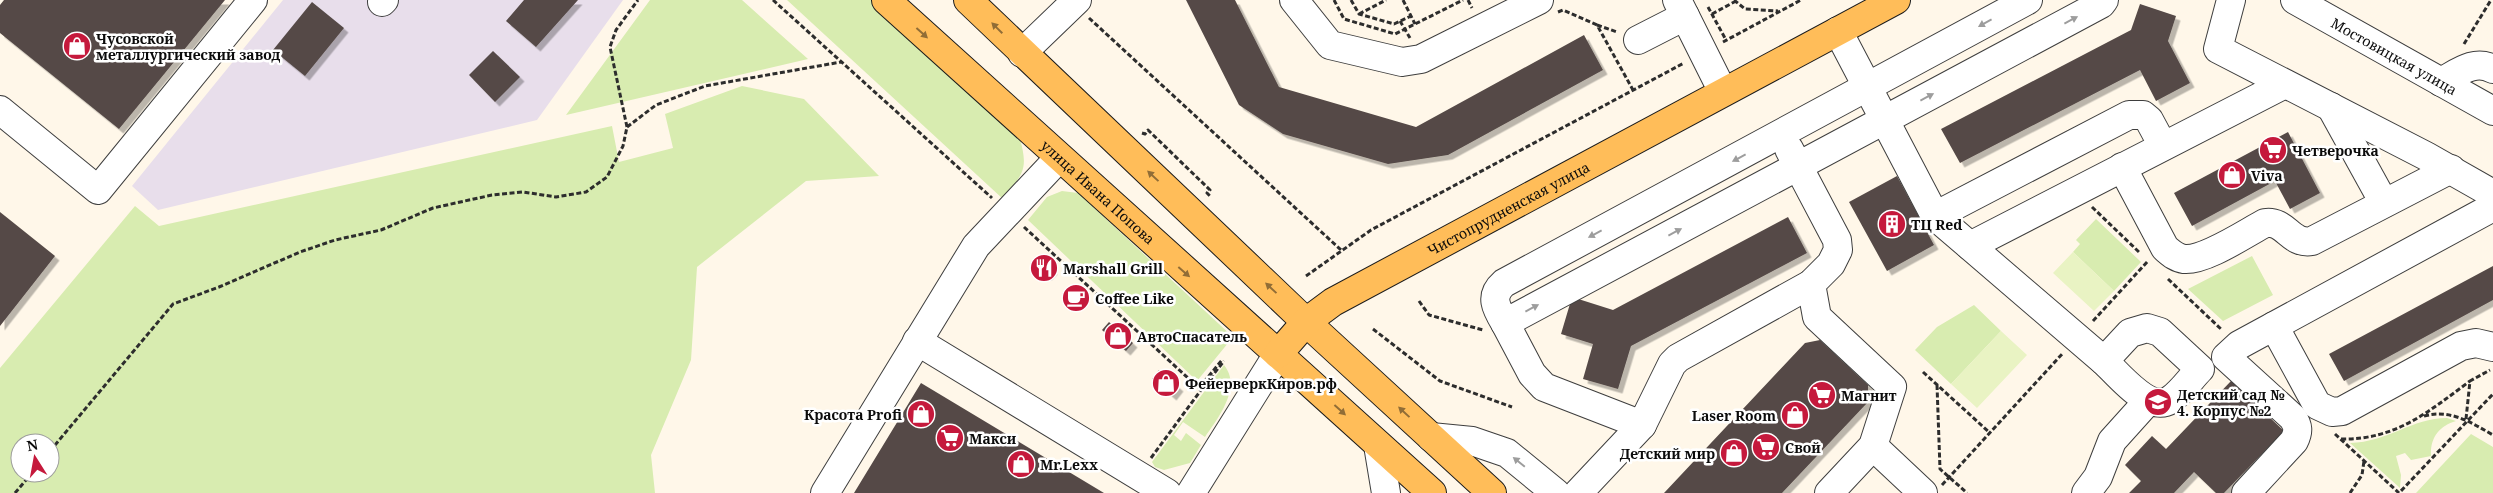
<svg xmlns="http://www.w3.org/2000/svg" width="2493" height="493" font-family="'Noto Serif',serif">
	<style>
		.industrial { fill: #e8deeb }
		.green { fill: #d8ecb0; fill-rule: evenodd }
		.pitch { fill: #e9f3c3 }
		.building { fill: #554a47; filter: url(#shadow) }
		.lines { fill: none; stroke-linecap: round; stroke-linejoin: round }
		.minor-casing { stroke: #3e3e3e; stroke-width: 30 }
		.major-casing { stroke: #1c1c1c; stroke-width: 30 }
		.path { stroke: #2d2d2d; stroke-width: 3; stroke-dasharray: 5 2.5; stroke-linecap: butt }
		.minor { stroke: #fff; stroke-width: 28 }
		.major { stroke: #ffbd59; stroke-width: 28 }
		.oneway { fill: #9d9d9d }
		.oneway2 { fill: #916d36 }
		.labels { text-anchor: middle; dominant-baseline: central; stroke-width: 5; stroke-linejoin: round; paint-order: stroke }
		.poi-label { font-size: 14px; font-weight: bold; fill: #0b0b0b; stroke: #fff; text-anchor: start }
		.street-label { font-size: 14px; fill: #0b0b0b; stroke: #fff }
	</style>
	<defs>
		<filter id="shadow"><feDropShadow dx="4.5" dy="4.5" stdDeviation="0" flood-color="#0004"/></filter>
	</defs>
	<rect width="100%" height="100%" fill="#fff7e9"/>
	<path class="industrial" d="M283 0H623L537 120 158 210 132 186Z"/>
	<path class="green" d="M650 0H742L808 59 566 115Z
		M787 0H873L1020 139C1029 171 1022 174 1003 199Z
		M742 86 804 99 879 176 806 181 697 267 691 360 651 455 655 493H0V368L135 206 159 226 612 126 619 162 673 148 665 114ZM20 443H50V473H20Z
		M1062 191 1078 193 1233 337 1197 381 1028 220 1047 197Z
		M2096 219 2141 262 2114 291 2073 252 2080 244 2076 240Z
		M2252 256 2273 295 2223 321 2188 289Z
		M1974 305 2001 331 1951 384 1915 350 1937 327Z
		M1224 365C1242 387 1219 417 1205 437L1183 422 1174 435 1181 441 1186 433 1201 445 1190 463 1164 470 1155 467 1152 462Z
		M2447 418 2456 421C2439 426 2430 438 2431 456L2411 460 2405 453 2396 456 2401 475 2400 488 2350 443C2388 442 2412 418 2447 418Z
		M2471 434 2493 447V493H2416Z"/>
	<path class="pitch" d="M2073 252 2114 291 2094 311 2053 273Z
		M2001 331 2027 355 1977 408 1951 384Z"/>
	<path class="building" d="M4 0H225L119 129 0 33V5Z
		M524 0H578L536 47 506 21Z
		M1186 0H1235L1279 87 1416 127 1584 35 1603 70 1448 155 1388 164 1283 134 1239 105Z
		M312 2 344 28 305 76 273 50Z
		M2140 4 2176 16 2168 41 2190 83 2156 101 2140 70 1960 163 1941 129 2131 30Z
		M493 51 520 77 495 102 469 75Z
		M2288 132 2320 193 2290 209 2275 181 2192 226 2174 193Z
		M1897 176 1934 245 1887 271 1849 202Z
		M0 212 55 256 0 326Z
		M1788 217 1807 253 1631 346 1618 389 1583 379 1593 344 1561 334 1572 297 1613 310Z
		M1042 260 1053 270 1047 276 1036 266Z
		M2493 266V300L2344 381 2329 354Z
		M1075 291 1083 298 1077 304 1069 297Z
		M1109 322 1133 343 1126 351 1102 330Z
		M1820 340 1868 385V402L1782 493H1664L1805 343Z
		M1159 370 1179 387 1172 396 1152 379Z
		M2231 381 2284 431 2224 493H2216L2194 472 2174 493H2129L2141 481 2125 465 2152 436 2166 449Z
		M921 383 1104 493H854Z"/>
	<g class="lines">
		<defs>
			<g id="minor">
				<path d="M1294 0 1330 45 1402 62 1421 59 1539 0"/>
				<path d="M1677 0 1723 92"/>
				<path d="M2028 0 1504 283C1489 296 1496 308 1505 323L2101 4 2104 0"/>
				<path d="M2231 0 2218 49 2426 156 2493 194"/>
				<path id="s1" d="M2295 0 2493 111"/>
				<path d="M382 2 384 0"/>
				<path d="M1838 31 1935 216 2129 115H2143L2149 120 2163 146"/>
				<path d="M1638 40 1685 16"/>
				<path d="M1022 53 1077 0"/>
				<path d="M2441 82C2458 73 2474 59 2493 69"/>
				<path d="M2331 107 2384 203"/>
				<path d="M0 110 98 190 253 0"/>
				<path d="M2122 167 2165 248C2171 253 2176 258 2184 259 2205 261 2246 233 2265 223 2286 220 2290 245 2312 241L2451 169"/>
				<path d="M1935 216 2104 361"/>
				<path d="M1970 246 2285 84"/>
				<path d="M1811 284 1817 317 1892 387 1873 446 1829 493"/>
				<path d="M1505 323 1532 374 1544 387 1642 425 1672 364 1678 358 1811 284 1831 264 1838 250 1837 240 1789 149"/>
				<path d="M2274 326 2317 405 2332 412 2342 411 2461 346 2476 343 2493 347"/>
				<path d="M2147 328 2160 332 2200 369C2191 378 2181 393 2170 400 2149 413 2119 375 2104 361L2130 333Z"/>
				<path d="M917 341 1167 493"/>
				<path d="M1431 437 1472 441 1507 453 1556 493"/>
				<path d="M1378 445 1386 493"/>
				<path d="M1873 446 1923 493"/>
				<path d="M825 493 976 246 1059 158"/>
				<path d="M1191 493 1278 354"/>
				<path d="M1578 493 1642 425"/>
				<path d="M2086 493 2098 477 2112 441 2148 401"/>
				<path d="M2246 493 2294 441C2299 431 2298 426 2293 418L2226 357 2239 345 2493 207"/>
			</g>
			<g id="major">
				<path id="s2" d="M886 0 1432 493"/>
				<path d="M968 0 1306 322 1492 493"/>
				<path id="s3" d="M1278 354 1306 322 1333 302 1896 0"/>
			</g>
		</defs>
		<use href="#minor" class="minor-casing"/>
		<use href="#major" class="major-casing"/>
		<path class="path" d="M773 0 992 198
			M1334 0 1344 19 1395 34 1463 0
			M1351 0 1359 14 1394 24 1411 16
			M1403 0 1415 24
			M1468 0 1472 8
			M1734 0 1745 9 1778 11
			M1708 7 1726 40
			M1558 12 1563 10 1597 25 1633 90
			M1359 14 1386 0
			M1712 14 1736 1
			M1089 18 1341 250
			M1400 21 1410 38
			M1597 25 1617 32
			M1723 42 1801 0
			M2464 44 2491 0
			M627 127 656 105 705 86 841 62
			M1142 133 1145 134 1148 130 1210 190 1207 193 1211 197
			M2092 207 2140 253
			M1024 227 1201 390 1224 361
			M1306 276 1371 230 1684 63
			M2168 279 2222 330
			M1419 301 1429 315 1483 330
			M2093 321 2148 261
			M1373 329 1440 381 1512 407
			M1923 372 1990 433
			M1937 385 1940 469 1967 493
			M1199 388 1222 360
			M2424 416C2451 409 2470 422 2493 435
			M2466 419 2470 381 2490 370
			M2335 434 2399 493 2493 394
			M2341 439C2396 440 2428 412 2470 381
			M50 451 173 304 219 287 300 252 335 240 381 230 433 208 492 195 523 192 556 197 586 192 607 177 623 146 627 127 610 47 616 30 638 0
			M1151 458 1201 390
			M1942 485 2063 353
			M15 493 32 473
			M2350 493 2362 475 2364 461"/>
		<use href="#minor" class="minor"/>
		<use href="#major" class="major"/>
	</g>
	<defs><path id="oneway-solid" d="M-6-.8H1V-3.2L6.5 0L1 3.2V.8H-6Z" transform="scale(1.25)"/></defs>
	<g class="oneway">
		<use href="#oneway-solid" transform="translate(2071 20) rotate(-28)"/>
		<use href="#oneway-solid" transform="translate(1985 23) rotate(151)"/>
		<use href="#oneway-solid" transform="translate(1927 97) rotate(-28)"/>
		<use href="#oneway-solid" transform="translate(1739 158) rotate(152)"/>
		<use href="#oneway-solid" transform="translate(1675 232) rotate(-28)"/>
		<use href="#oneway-solid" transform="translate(1595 234) rotate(152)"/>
		<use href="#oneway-solid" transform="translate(1532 308) rotate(-28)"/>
		<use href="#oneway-solid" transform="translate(1519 462) rotate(-141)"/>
	</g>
	<g class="oneway2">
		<use href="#oneway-solid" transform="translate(997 28) rotate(-135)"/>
		<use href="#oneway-solid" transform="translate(922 33) rotate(42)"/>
		<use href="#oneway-solid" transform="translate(1153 176) rotate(-137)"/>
		<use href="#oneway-solid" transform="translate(1184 272) rotate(41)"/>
		<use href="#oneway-solid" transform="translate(1271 288) rotate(-137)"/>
		<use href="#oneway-solid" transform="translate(1340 410) rotate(42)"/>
		<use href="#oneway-solid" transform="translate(1404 412) rotate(-137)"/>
	</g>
	<defs>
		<symbol id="shop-disc" viewBox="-11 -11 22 22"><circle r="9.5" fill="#c5193c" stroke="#fff"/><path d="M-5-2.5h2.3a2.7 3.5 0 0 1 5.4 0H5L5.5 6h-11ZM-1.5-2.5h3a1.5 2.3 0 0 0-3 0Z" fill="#fff"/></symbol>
		<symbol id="supermarket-disc" viewBox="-11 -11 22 22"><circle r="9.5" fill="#c5193c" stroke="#fff"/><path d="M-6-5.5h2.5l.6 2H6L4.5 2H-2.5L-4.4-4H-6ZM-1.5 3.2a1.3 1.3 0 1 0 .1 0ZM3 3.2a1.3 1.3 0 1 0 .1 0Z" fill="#fff"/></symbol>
		<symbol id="building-disc" viewBox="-11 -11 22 22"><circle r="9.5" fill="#c5193c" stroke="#fff"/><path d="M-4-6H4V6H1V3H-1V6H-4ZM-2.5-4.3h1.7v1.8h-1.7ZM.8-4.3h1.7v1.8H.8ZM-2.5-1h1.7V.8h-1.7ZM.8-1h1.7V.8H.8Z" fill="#fff"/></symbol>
		<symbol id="restaurant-disc" viewBox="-11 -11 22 22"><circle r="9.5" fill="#c5193c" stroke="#fff"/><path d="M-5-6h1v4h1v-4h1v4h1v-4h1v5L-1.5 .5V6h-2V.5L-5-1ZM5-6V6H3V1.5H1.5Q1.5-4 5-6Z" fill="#fff"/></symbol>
		<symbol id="cafe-disc" viewBox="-11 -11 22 22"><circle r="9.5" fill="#c5193c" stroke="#fff"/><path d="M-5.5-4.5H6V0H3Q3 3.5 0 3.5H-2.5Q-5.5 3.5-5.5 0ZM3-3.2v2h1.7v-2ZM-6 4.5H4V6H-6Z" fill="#fff"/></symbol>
		<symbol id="school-disc" viewBox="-11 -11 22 22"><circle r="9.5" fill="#c5193c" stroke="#fff"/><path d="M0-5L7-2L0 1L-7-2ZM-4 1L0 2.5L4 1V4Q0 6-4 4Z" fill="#fff"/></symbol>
	</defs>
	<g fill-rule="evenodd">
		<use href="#shop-disc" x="61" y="30" width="32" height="32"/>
		<use href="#supermarket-disc" x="2257" y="134" width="32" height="32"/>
		<use href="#shop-disc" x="2216" y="159" width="32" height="32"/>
		<use href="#building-disc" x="1876" y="208" width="32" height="32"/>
		<use href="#restaurant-disc" x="1028" y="252" width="32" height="32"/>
		<use href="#cafe-disc" x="1060" y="282" width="32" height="32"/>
		<use href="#shop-disc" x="1102" y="320" width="32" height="32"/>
		<use href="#shop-disc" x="1150" y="367" width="32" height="32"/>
		<use href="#supermarket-disc" x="1806" y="379" width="32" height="32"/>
		<use href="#school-disc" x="2142" y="386" width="32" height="32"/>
		<use href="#shop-disc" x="905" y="398" width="32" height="32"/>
		<use href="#shop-disc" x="1779" y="399" width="32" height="32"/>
		<use href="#supermarket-disc" x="934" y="422" width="32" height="32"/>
		<use href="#supermarket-disc" x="1750" y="431" width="32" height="32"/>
		<use href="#shop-disc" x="1718" y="437" width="32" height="32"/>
		<use href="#shop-disc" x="1005" y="448" width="32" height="32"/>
	</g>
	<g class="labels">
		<g class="poi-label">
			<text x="96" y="38">Чусовской<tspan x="96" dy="16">металлургический завод</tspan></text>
			<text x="2292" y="150">Четверочка</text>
			<text x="2251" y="175">Viva</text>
			<text x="1911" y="224">ТЦ Red</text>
			<text x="1063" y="268">Marshall Grill</text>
			<text x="1095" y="298">Coffee Like</text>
			<text x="1137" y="336">АвтоСпасатель</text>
			<text x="1185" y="383">ФейерверкКиров.рф</text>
			<text x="2177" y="394">Детский сад №<tspan x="2177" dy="16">4. Корпус №2</tspan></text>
			<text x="1841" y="395">Магнит</text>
			<text x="902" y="414" text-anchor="end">Красота Profi</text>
			<text x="1776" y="415" text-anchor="end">Laser Room</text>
			<text x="969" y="438">Макси</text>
			<text x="1785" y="447">Свой</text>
			<text x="1715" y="453" text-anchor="end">Детский мир</text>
			<text x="1040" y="464">Mr.Lexx</text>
		</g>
		<g class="street-label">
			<text stroke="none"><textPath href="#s1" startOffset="114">Мостовицкая улица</textPath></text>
			<text stroke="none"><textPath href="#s2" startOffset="286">улица Ивана Попова</textPath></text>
			<text stroke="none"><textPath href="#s3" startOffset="275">Чистопрудненская улица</textPath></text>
		</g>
	</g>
	<g transform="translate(35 458) rotate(349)"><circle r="24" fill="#ffffff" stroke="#9d9d9d"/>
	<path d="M0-4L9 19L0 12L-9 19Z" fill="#c5193c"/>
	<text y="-8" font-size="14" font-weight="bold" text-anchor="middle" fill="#0b0b0b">N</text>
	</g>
</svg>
